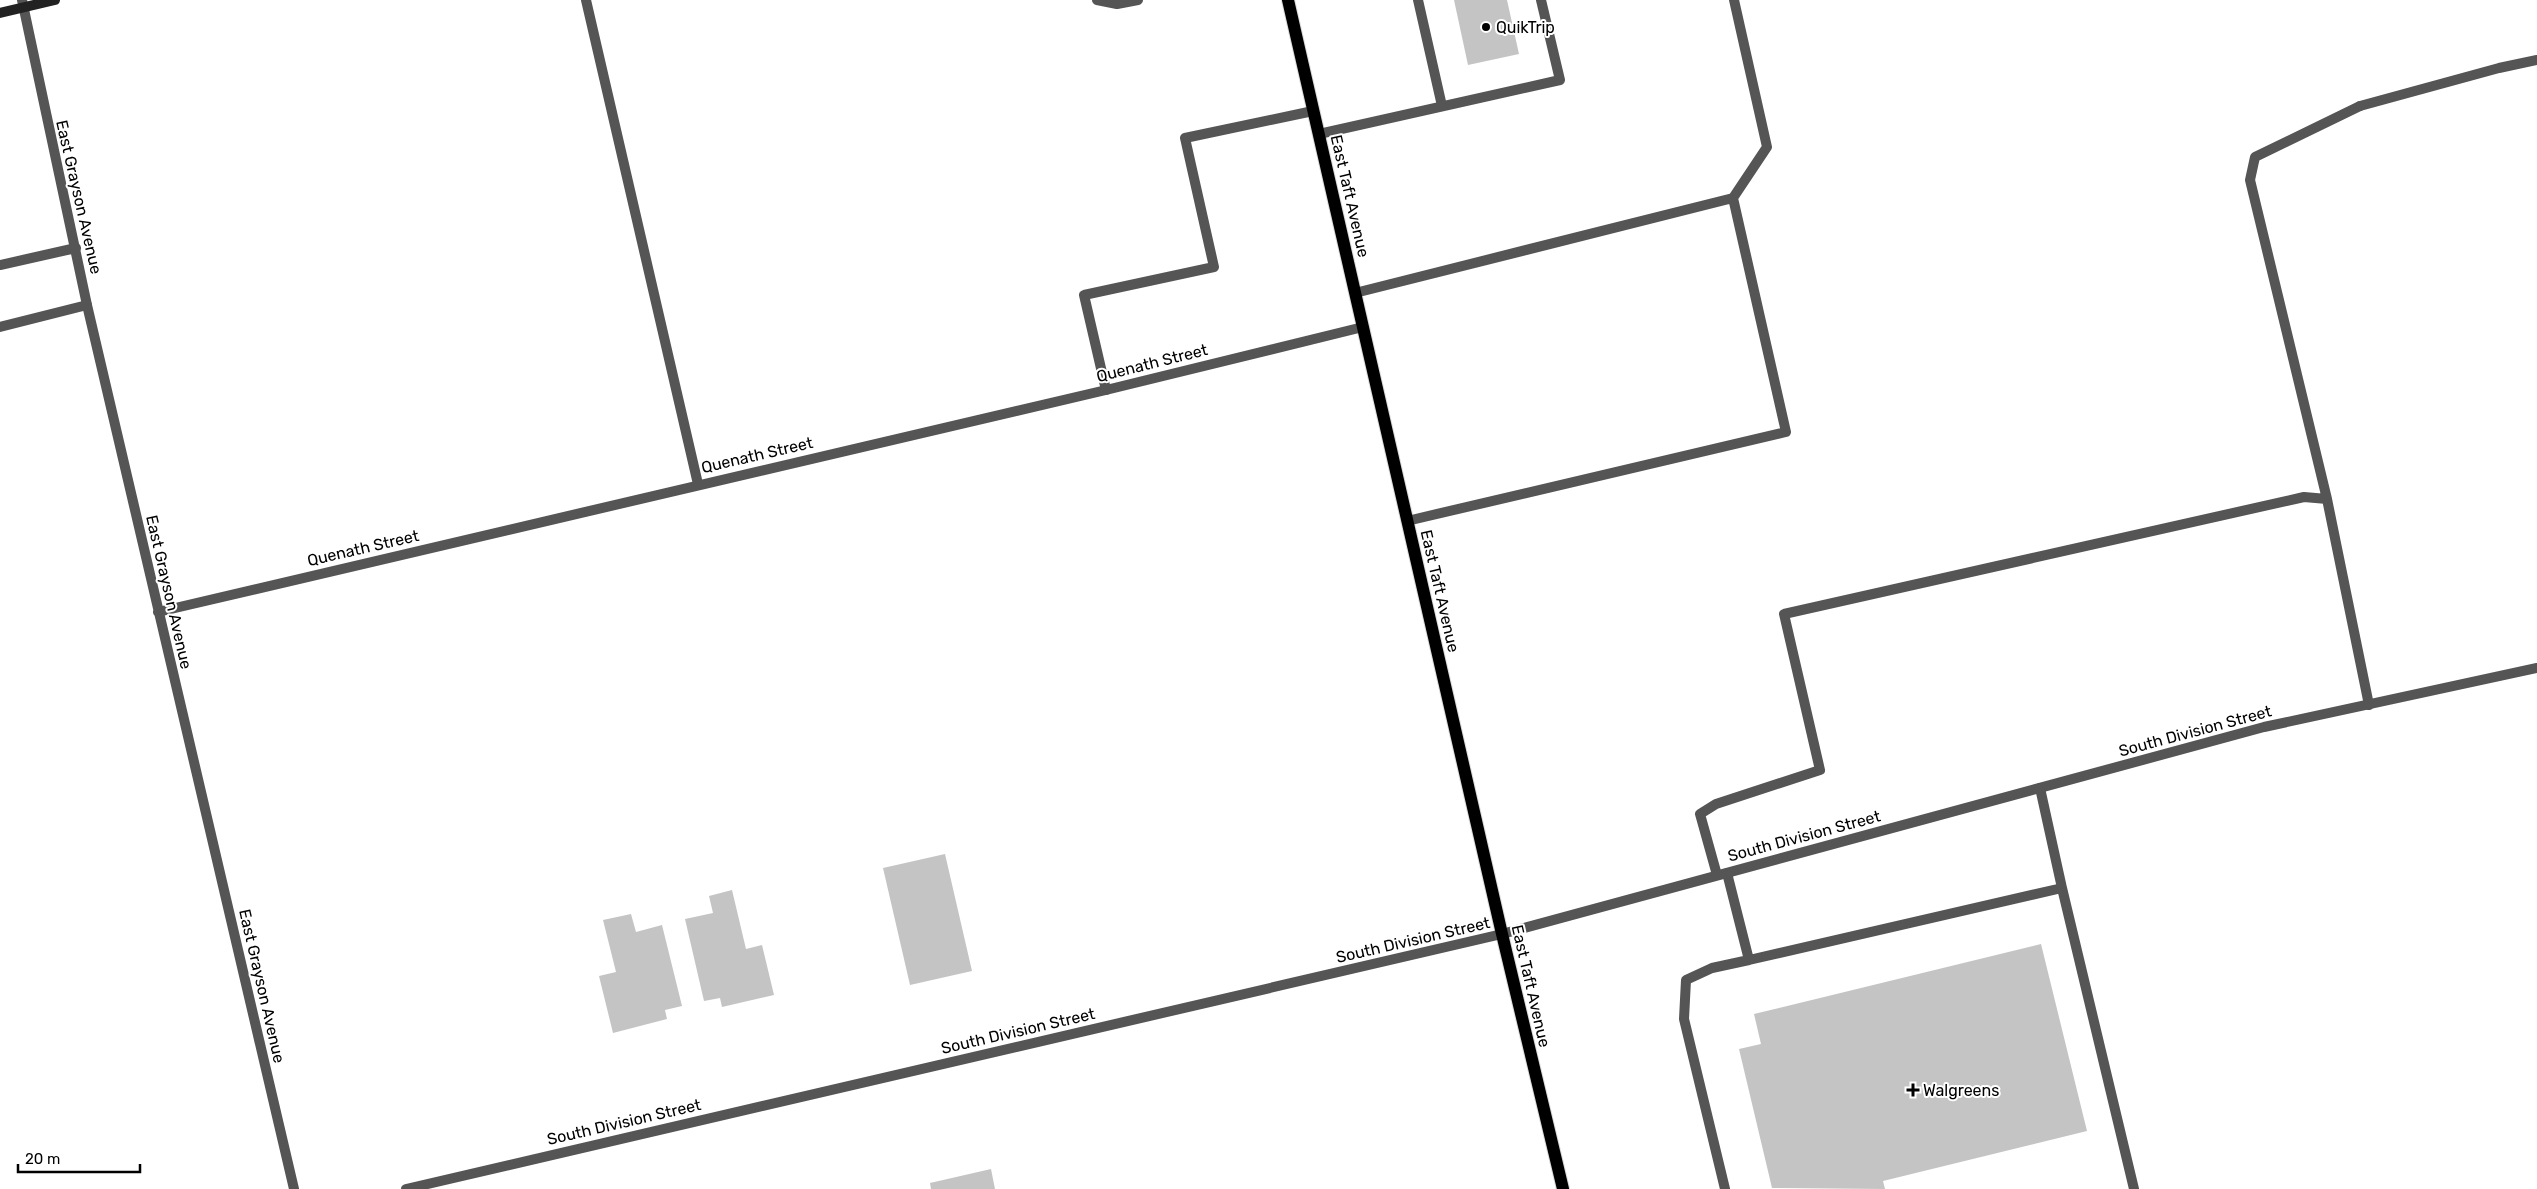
<svg xmlns="http://www.w3.org/2000/svg" width="2537" height="1189" font-family="Rubik,sans-serif">
	<style>
		.building { fill: #c4c4c4 }
		.lines { fill: none; stroke-linecap: round; stroke-linejoin: round }
		.primary-casing { stroke: #dbdbdb; stroke-width: 14 }
		.service { stroke: #555; stroke-width: 10 }
		.minor { stroke: #555; stroke-width: 10 }
		.secondary { stroke: #222; stroke-width: 10 }
		.primary { stroke: #000; stroke-width: 12 }
		.poi-dot { fill: #000; stroke: #fff; stroke-width: 2 }
		.labels { text-anchor: middle; dominant-baseline: central; stroke-width: 4; stroke-linejoin: round; paint-order: stroke }
		.poi-label { font-size: 16px; fill: #000; stroke: #fff; text-anchor: start }
		.street-label { font-size: 16px; fill: #000; stroke: #fff }
	</style>
	<rect width="100%" height="100%" fill="#fff"/>
	<path class="building" d="M1454 0H1507L1519 54 1468 65Z
		M945 854 972 971 910 985 883 868Z
		M732 890 746 949 762 945 774 995 722 1007 720 998 704 1001 685 919 713 913 709 896Z
		M631 914 636 932 662 925 682 1006 665 1010 667 1019 613 1033 599 976 616 972 603 920Z
		M2041 944 2087 1131 1883 1181 1885 1189 1772 1188 1739 1049 1761 1044 1754 1014Z
		M991 1169 995 1189H931L930 1183Z"/>
	<g class="lines">
		<defs>
			<path id="primary" d="M1288 0 1502 934 1563 1189"/>
		</defs>
		<use href="#primary" class="primary-casing"/>
		<path class="service" d="M586 0 698 484
			M1097 0 1117 4 1138 0
			M1418 0 1442 106
			M1319 134 1560 80 1541 0
			M1733 198 1767 147 1734 0
			M0 265 76 248
			M1355 293 1733 198 1786 432 1407 521
			M0 327 87 305
			M1106 390 1084 295 1214 267 1185 138 1313 111
			M2327 499 2250 180 2255 157 2360 106
			M1717 875 1700 814 1716 804 1820 770 1784 614 2304 497 2327 499 2369 705
			M2062 888 2134 1189
			M1749 960 2062 888 2040 788
			M1725 1189 1684 1019 1686 980 1712 968 1749 960 1727 873"/>
		<path class="minor" d="M22 0 87 305 294 1189
			M2360 106 2499 68 2537 60
			M158 612 1106 390 1363 327
			M406 1189 1502 934 2264 727 2537 668"/>
		<path class="secondary" d="M0 13 55 0"/>
		<use href="#primary" class="primary"/>
	</g>
	<g class="poi-dot">
		<circle cx="1486" cy="27" r="5"/>
		<path d="M1910.5 1082.5h5v5h5v5h-5v5h-5v-5h-5v-5h5z"/>
	</g>
	<g class="labels">
		<g class="poi-label">
			<text x="1496" y="27">QuikTrip</text>
			<text x="1923" y="1090">Walgreens</text>
		</g>
		<g class="street-label">
			<text transform="translate(1350 196) rotate(77)">East Taft Avenue</text>
			<text transform="translate(79 197) rotate(77)">East Grayson Avenue</text>
			<text transform="translate(1152 363) rotate(-14)">Quenath Street</text>
			<text transform="translate(757 455) rotate(-13)">Quenath Street</text>
			<text transform="translate(363 548) rotate(-13)">Quenath Street</text>
			<text transform="translate(1440 591) rotate(77)">East Taft Avenue</text>
			<text transform="translate(169 592) rotate(77)">East Grayson Avenue</text>
			<text transform="translate(2195 731) rotate(-15)">South Division Street</text>
			<text transform="translate(1804 836) rotate(-15)">South Division Street</text>
			<text transform="translate(1413 940) rotate(-13)">South Division Street</text>
			<text transform="translate(262 986) rotate(77)">East Grayson Avenue</text>
			<text transform="translate(1531 986) rotate(77)">East Taft Avenue</text>
			<text transform="translate(1018 1031) rotate(-13)">South Division Street</text>
			<text transform="translate(624 1122) rotate(-13)">South Division Street</text>
		</g>
	</g>
	<path d="M18 1164v8h122v-8" fill="none" stroke="#000000" stroke-width="2.5"/>
	<text x="25" y="1164" font-size="15" fill="#000000" stroke="#ffffff" stroke-width="4" paint-order="stroke">20 m</text>
</svg>
